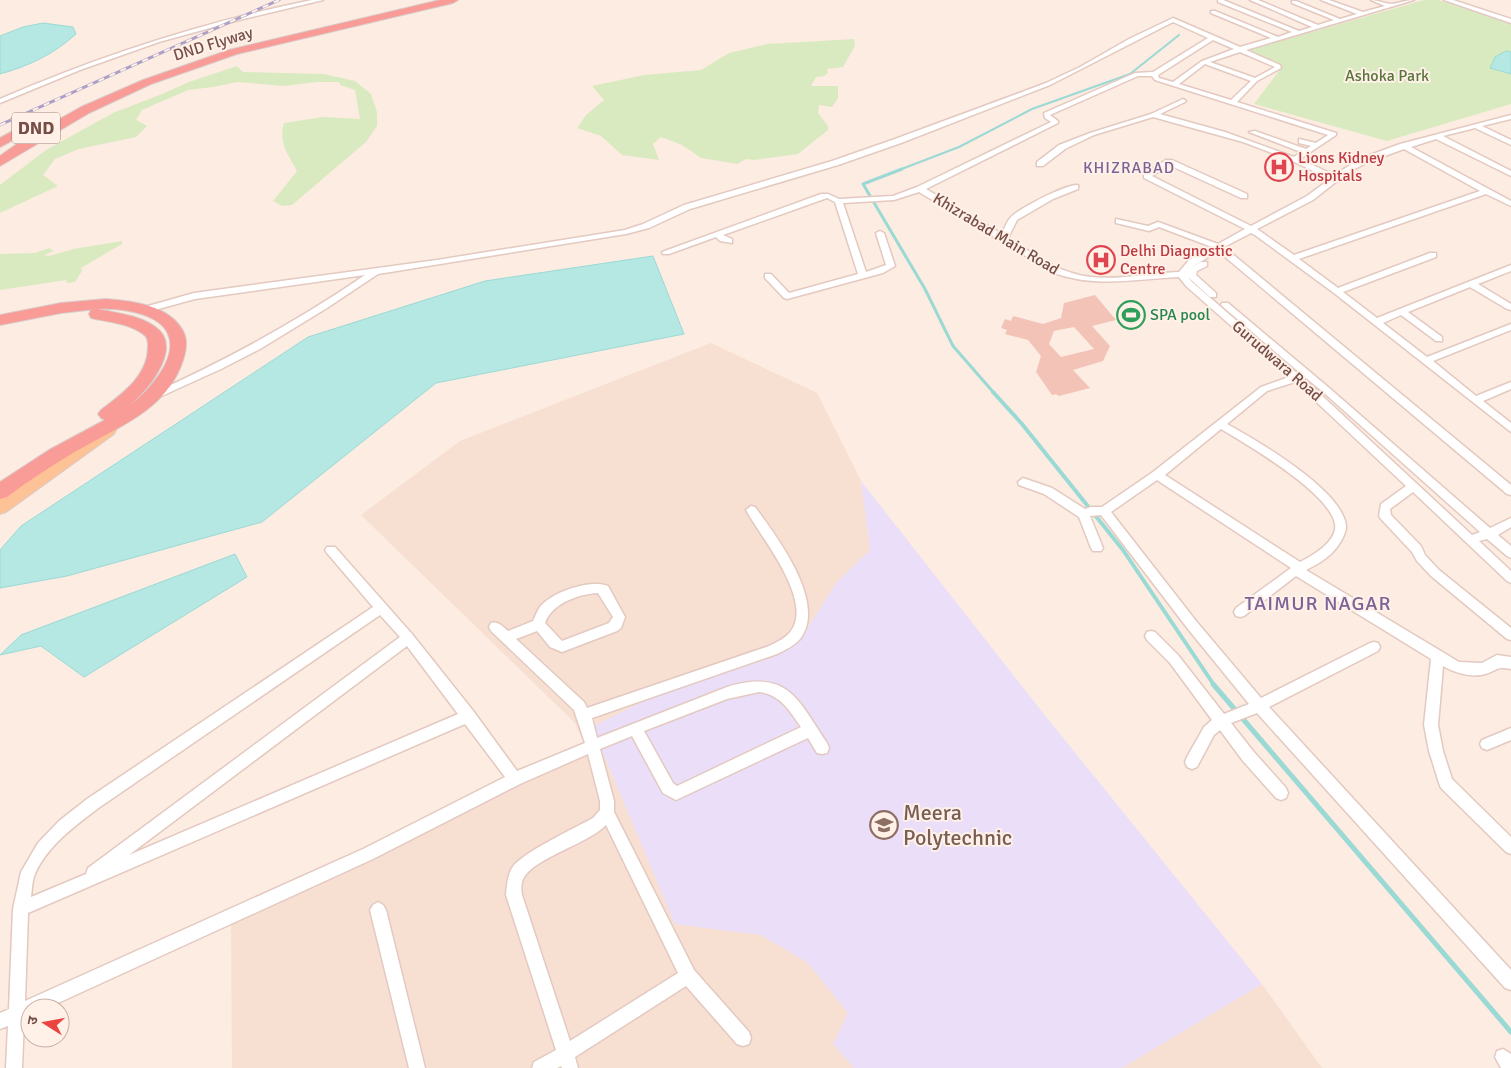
<svg xmlns="http://www.w3.org/2000/svg" width="1511" height="1068" font-family="Signika,'Noto Sans Devanagari',sans-serif">
	<style>
		.residential { fill: #f7dfd2 }
		.education { fill: #eadef9 }
		.green { fill: #daeac0 }
		.water { fill: #b5e7e3; stroke: #9bd9d5 }
		.lines { fill: none; stroke-linecap: round; stroke-linejoin: round }
		.stream-far3 { stroke: #9bd9d5; stroke-width: 2 }
		.stream-far2 { stroke: #9bd9d5; stroke-width: 3 }
		.stream-far1 { stroke: #9bd9d5; stroke-width: 4 }
		.stream { stroke: #9bd9d5; stroke-width: 5 }
		.building { fill: #f3c3b8; fill-rule: evenodd }
		.minor-casing { stroke: #e3c9c0; stroke-width: 3 }
		.primary-casing { stroke: #d8cdcb; stroke-width: 2 }
		.motorway-casing { stroke: #d8cdcb; stroke-width: 2 }
		.minor { fill: #fff; fill-rule: evenodd }
		.primary { fill: #fec297; fill-rule: evenodd }
		.motorway { fill: #f99b96; fill-rule: evenodd }
		.rail-casing { stroke: #ada0c6; stroke-width: 3 }
		.rail { stroke: #fff1e8; stroke-width: 2; stroke-dasharray: 6; stroke-linecap: butt }
		.labels { text-anchor: middle; dominant-baseline: central; stroke-width: 4; stroke-linejoin: round; paint-order: stroke }
		.far-street-label { font-size: 16px; fill: #754e47; stroke: #fff1e8 }
		.far-park-label { font-size: 16px; fill: #59753c; stroke: #fff1e8 }
		.far-health-label { font-size: 16px; fill: #be3a42; stroke: #fff1e8; text-anchor: start }
		.far-neighbourhood-label { font-size: 16px; letter-spacing: 1px; fill: #7b6398; stroke: #fff1e8 }
		.far-leisure-label { font-size: 16px; fill: #27864d; stroke: #fff1e8; text-anchor: start }
		.shield { fill: #fff1e8; stroke: #9e7f77; stroke-width: 1 }
		.shield-label { font-size: 18px; font-weight: bold; fill: #754e47 }
		.neighbourhood-label { font-size: 20px; letter-spacing: 1px; fill: #7b6398; stroke: #fff1e8 }
		.near-education-label { font-size: 22px; fill: #785e54; stroke: #fff1e8; text-anchor: start }
	</style>
	<rect width="100%" height="100%" fill="#fdece1"/>
	<path class="residential" d="M711 343 817 393 861 481 870 551 836 583 799 642 765 660 664 691 675 924 761 935 808 963 848 1013 833 1044 854 1068H232L231 916 586 748 575 723 361 515 460 441Z
		M1262 984 1322 1068H1122Z"/>
	<path class="education" d="M861 481 1043 713 1262 984 1122 1068H854L833 1044 848 1013 808 963 761 935 675 924 592 727 664 691 765 660 799 642 836 583 870 550Z"/>
	<path class="green" d="M1424 0H1438L1511 24V104L1387 141 1254 104 1282 67 1249 50Z
		M854 39 855 46 843 67 827 69 828 73 824 76 816 77 811 86H838V98L832 107 819 105 818 113 828 126V130L798 154 754 160 746 159 737 164 701 158 682 145 661 137 653 144 659 160 622 155 601 136 577 128 586 115 604 100 592 86 644 75 701 70 729 53 767 44Z
		M237 66 243 72 324 74 355 81 371 94 377 112V126L366 142 292 205 282 206 273 201 297 171C288 154 278 143 284 123L323 117 360 119 355 90 340 85 339 82H317L284 86 237 82 213 87 188 90 142 110 136 120 147 126 136 137 79 149 55 159 43 175 58 186 0 213V185L46 150 113 113 162 94 189 82Z
		M122 241V244L81 268 82 271 75 282 67 283 66 280 0 290V254L35 253 49 248 54 251 44 255 49 256 73 249Z"/>
	<path class="water" d="M43 23 73 27 76 34C54 54 29 66 0 74V36L23 27Z
		M1506 51 1511 52V74L1490 68 1495 57Z
		M653 256 684 334 436 383 262 522 67 576 0 588V550L21 526 308 337 485 281Z
		M235 554 247 577 84 677 41 646 0 655 21 635Z"/>
	<g class="lines">
		<path class="stream-far3" d="M899 170 959 147 1032 109 1130 74 1179 35"/>
		<path class="stream-far2" d="M902 169 863 184 925 289 953 346 994 393"/>
		<path class="stream-far1" d="M993 392 1022 424 1123 550 1214 685"/>
		<path class="stream" d="M1213 684 1511 1032"/>
	</g>
	<path class="building" d="M1095 295 1116 320 1092 326 1110 346 1103 361 1073 370 1090 388 1059 396 1056 394 1052 395 1036 372 1041 356 1028 340 1005 334 1007 330 1001 328 1005 319 1011 321 1013 316 1043 324 1061 318 1064 303ZM1074 327 1094 349 1061 357 1049 344 1054 331Z"/>
	<g class="lines">
		<defs>
			<path id="minor" d="M312 0H323L239 20 159 42 80 70 0 103V99C101 55 204 22 312 0Z
				M1218 0H1223L1299 31 1312 27 1250 0H1258L1318 25 1334 20 1292 3V1H1296L1340 19 1357 14 1321 0H1329L1363 12 1385 6 1371 0C1378 0 1386 4 1392 4 1400 3 1406 0 1414 0L1246 50 1280 65 1281 68 1257 81 1237 102 1336 133V135L1300 159 1334 175 1362 158 1400 144 1511 115V119L1482 126 1511 140V145L1475 128 1443 136 1511 171V176L1436 139 1411 147 1511 201V206L1486 194 1299 259 1338 288 1430 253H1436V257L1343 292 1377 318 1511 265V271L1478 284 1511 304V310L1507 309 1470 287 1408 312 1442 337V341H1436L1401 315 1383 323 1427 357 1511 324V330L1433 361 1476 396 1511 382V389L1483 401 1511 423V432L1334 293 1255 235 1251 233 1224 247 1511 485V495L1507 494 1218 251 1192 267 1201 262H1207V266L1197 271 1196 275 1216 293V297H1210L1188 277 1192 282 1298 374 1300 373 1221 305 1222 303H1228L1328 387 1490 528 1511 518V527L1498 535 1511 546V558L1507 556 1487 539 1479 541 1511 571V583L1507 581 1413 492 1390 509 1391 515 1421 546 1425 555 1439 570 1511 628V640L1507 639 1431 576 1417 561 1412 552 1381 519 1379 516 1381 504 1406 486 1295 382 1267 391 1227 424C1256 440 1348 493 1346 529 1340 550 1325 561 1306 570L1459 662 1482 663 1497 655 1511 657V669C1495 666 1499 670 1485 674 1472 678 1455 673 1443 666L1438 725 1443 751 1452 779 1511 837V854L1506 852 1441 788 1439 783 1429 751 1424 725 1431 659 1296 576 1244 616 1240 617 1236 616 1234 612 1236 608 1291 568 1157 480 1111 512 1196 621 1261 698 1370 643 1374 642 1378 643 1380 647 1378 651 1269 707 1511 970V990L1505 988 1257 713 1231 723 1253 751 1286 788 1288 793 1286 798 1281 800 1276 798 1243 761 1220 730 1214 735 1197 767 1192 769 1187 767 1185 762 1187 757 1204 727 1212 720 1170 663 1147 640 1145 636 1147 632 1151 631 1155 632 1178 655 1224 714 1249 704 1188 629 1101 515 1090 516 1103 548 1101 551H1093L1091 548 1079 517 1044 494 1019 485 1018 482 1023 478 1052 488 1085 509 1091 507H1102L1153 472 1261 387 1289 377 1186 286 1179 277C1136 279 1096 288 1054 273L919 192 894 200 843 203 866 272 886 265 876 233 880 231 884 233 895 266 883 273 787 299 784 298 765 278V274H771L789 293 858 274 835 202 827 198 723 235 732 239V243L720 241 716 237 669 254H663L662 252 821 194H828L839 199 893 196 917 187 1051 122 1045 118 1044 113 1135 73 1153 72 1208 38 1173 22 1050 85 901 143 838 165 690 209 649 228 626 234 378 274 327 308 260 349 221 369 155 399H149L147 397 149 395C225 361 296 322 365 275L195 299 144 313 141 312V308L194 293 437 260 625 230 643 224 684 205 832 161 895 139 1046 83 1080 67 1129 39 1173 18 1240 47 1271 38 1211 13V11H1215L1278 37 1292 32 1218 2ZM1213 40 1234 49 1202 61 1173 82 1159 78 1158 75ZM1240 52 1275 67 1255 78 1210 62ZM1205 64 1251 81 1231 100 1179 84ZM1138 76H1152L1155 80 1328 135 1316 143 1299 139V143L1311 146 1306 149 1255 131 1249 132 1301 152 1294 157 1225 132 1160 114 1185 102 1186 101 1183 99 1151 114 1090 133 1059 145 1037 162V166H1043L1065 149 1094 135 1153 117 1243 142 1288 159 1330 179 1307 196 1251 226 1152 176 1169 165 1241 198H1247V194L1172 160H1166L1144 174V178L1245 229 1218 244 1158 222 1148 226 1116 219V223L1149 231 1159 227 1212 247 1189 260 1179 272C1144 273 1105 284 1072 273 1049 266 1028 250 1008 238L1017 220 1053 199 1078 189V185C1066 184 1020 208 1011 217 1007 221 1004 229 1002 234L926 189 1058 123V121L1050 115ZM1404 149 1480 191 1294 255 1257 229 1313 200 1347 173 1368 162ZM1306 378 1322 391 1480 532 1472 535 1304 379ZM1221 429C1248 445 1330 493 1335 524 1338 541 1312 556 1300 562L1165 475Z
				M1444 0H1453L1511 19V23Z
				M751 506 755 507C776 536 828 603 800 639 794 646 785 650 777 654L592 718 597 738 727 687C788 669 797 698 827 743L829 748 827 753 822 754 817 753 808 738 676 800 663 793 632 736 600 749 614 801V812L694 970 749 1032 751 1038 749 1044 743 1046 737 1044 686 986 575 1057 578 1068H562L561 1066 557 1068H532L534 1062 556 1050 506 895C507 886 507 877 512 868 521 853 575 828 593 818L600 810V801L588 754 520 784 373 859 47 1008H30V1016L24 1018 22 1068H6L8 1026 0 1029V1013L9 1009 13 909 21 872 38 843 59 821 87 799 373 607 327 553 325 550 327 547H335L412 634 474 712 517 771 585 743 574 710 491 631 489 627 491 623C498 621 502 626 508 631L533 621C535 617 537 611 540 607 552 592 590 579 608 586L625 617 621 628 617 631 562 652 550 647 537 631 516 639 584 702 587 708 769 646C777 642 786 638 791 631 814 600 760 536 746 510ZM598 593 613 617 609 623 562 641 545 623C552 603 579 594 598 593ZM380 615 400 637 88 868 86 874 31 897C32 890 32 881 35 874 47 846 74 827 97 809ZM407 646 458 714 129 855ZM759 692C780 694 790 711 801 727L677 786 673 783 644 731 727 699ZM465 724 505 777 363 849 25 1001 28 913ZM606 825 678 973 570 1041 522 895C521 890 521 884 523 879 533 858 588 844 606 825Z
				M1511 728V740L1487 750 1482 748 1480 744 1482 740Z
				M378 902 383 905 386 910 425 1068H409L370 910 373 905Z
				M1503 1049 1511 1054V1068H1501L1495 1057 1497 1051Z"/>
			<path id="primary" d="M108 424 114 426 116 430 114 434 6 512 0 514V498L102 426Z"/>
			<path id="motorway" d="M440 0H458L453 3 237 54 151 84 89 113 0 166V156L21 141 81 107 143 80 229 50Z
				M35 119 41 123 39 126 0 147V138Z
				M106 299C132 301 169 305 183 331 188 340 186 351 183 360 167 411 115 428 73 453 50 467 28 481 7 497L0 499V482L49 450 105 420 101 418 98 414 101 410C122 394 148 376 148 347 148 342 148 337 143 334 128 323 108 322 91 318L89 314 91 310 96 309 61 313 0 325V315L61 303ZM98 309C117 308 159 312 168 334 179 358 148 392 130 405 148 390 185 346 154 326 138 315 116 313 98 309Z"/>
		</defs>
		<use href="#minor" class="minor-casing"/>
		<use href="#primary" class="primary-casing"/>
		<use href="#motorway" class="motorway-casing"/>
		<use href="#minor" class="minor"/>
		<use href="#primary" class="primary"/>
		<use href="#motorway" class="motorway"/>
		<defs>
			<path id="rail" d="M0 125 279 0"/>
		</defs>
		<use href="#rail" class="rail-casing"/>
		<use href="#rail" class="rail"/>
	</g>
	<defs>
		<symbol id="hospital-ring" viewBox="-11 -11 22 22"><circle r="9.5" fill="#fff1e8" stroke="#e0444e" stroke-width="1.5"/><path d="M-5-5h3v3.5h4V-5h3V5h-3V1.5h-4V5h-3Z" fill="#e0444e"/></symbol>
		<symbol id="stadium-ring" viewBox="-11 -11 22 22"><circle r="9.5" fill="#fff1e8" stroke="#2e9e5b" stroke-width="1.5"/><path d="M0-5a6.5 5 0 1 0 0 10a6.5 5 0 1 0 0-10ZM-3.5-1.8h7v3.6h-7Z" fill="#2e9e5b"/></symbol>
		<symbol id="university-ring" viewBox="-11 -11 22 22"><circle r="9.5" fill="#fff1e8" stroke="#8d6e63" stroke-width="1.5"/><path d="M0-5L7-2L0 1L-7-2ZM-4 1L0 2.5L4 1V4Q0 6-4 4Z" fill="#8d6e63"/></symbol>
	</defs>
	<g fill-rule="evenodd">
		<use href="#hospital-ring" x="1263" y="151" width="32" height="32"/>
		<use href="#hospital-ring" x="1085" y="244" width="32" height="32"/>
		<use href="#stadium-ring" x="1115" y="299" width="32" height="32"/>
		<use href="#university-ring" x="868" y="809" width="32" height="32"/>
	</g>
	<g class="labels">
		<g class="far-street-label">
			<text transform="translate(213 44) rotate(-17)">DND Flyway</text>
			<text transform="translate(996 234) rotate(31)">Khizrabad Main Road</text>
			<text transform="translate(1277 361) rotate(41)">Gurudwara Road</text>
		</g>
		<g class="far-park-label">
			<text x="1387" y="76">Ashoka Park</text>
		</g>
		<g class="far-health-label">
			<text x="1298" y="158">Lions Kidney<tspan x="1298" dy="18">Hospitals</tspan></text>
			<text x="1120" y="251">Delhi Diagnostic<tspan x="1120" dy="18">Centre</tspan></text>
		</g>
		<g class="far-neighbourhood-label">
			<text x="1129" y="168">KHIZRABAD</text>
		</g>
		<g class="far-leisure-label">
			<text x="1150" y="315">SPA pool</text>
		</g>
		<rect class="shield" x="12" y="112.5" width="48" height="31" rx="4"/>
		<g class="shield-label">
			<text x="36" y="128">DND</text>
		</g>
		<g class="neighbourhood-label">
			<text x="1318" y="603">TAIMUR NAGAR</text>
		</g>
		<g class="near-education-label">
			<text x="903" y="812">Meera<tspan x="903" dy="25">Polytechnic</tspan></text>
		</g>
	</g>
	<g transform="translate(45 1023) rotate(281)"><circle r="24" fill="#fff1e8" stroke="#c8b0a8"/>
	<path d="M0-4L9 19L0 12L-9 19Z" fill="#eb4542"/>
	<text y="-8" font-size="14" font-weight="bold" text-anchor="middle" fill="#754e47">उ</text>
	</g>
</svg>
